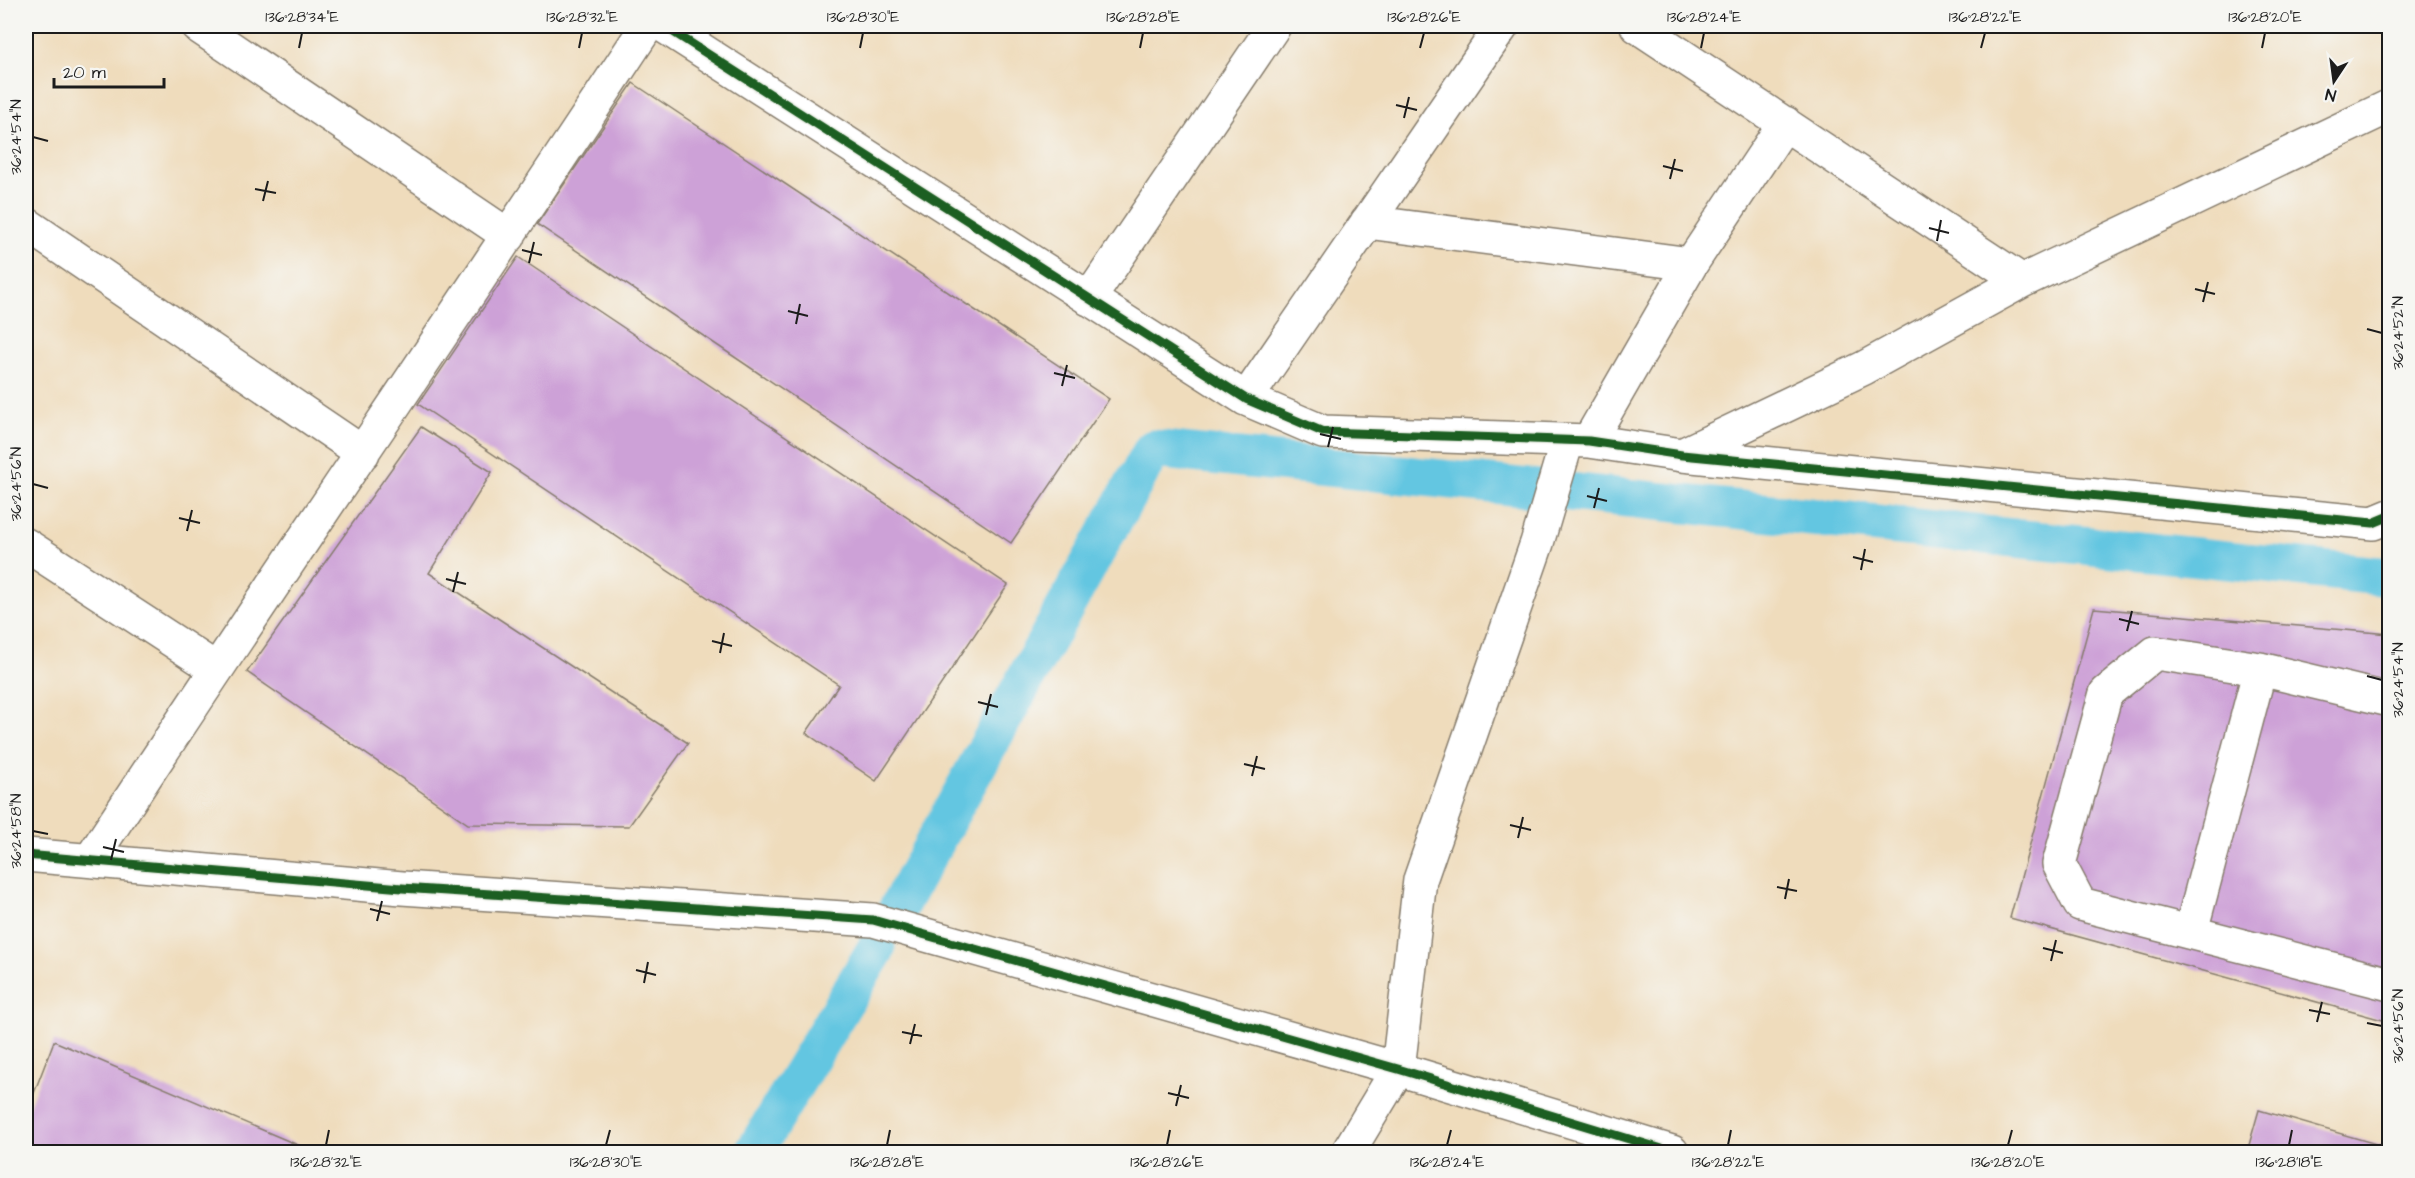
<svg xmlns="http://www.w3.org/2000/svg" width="2415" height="1178" font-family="'Architects Daughter',sans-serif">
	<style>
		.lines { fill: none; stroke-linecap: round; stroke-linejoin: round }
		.canal { stroke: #63c6e1; stroke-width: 39 }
		.building { fill: #cda1d7 }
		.minor-casing { stroke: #867c6c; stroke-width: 36 }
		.minor { stroke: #fff; stroke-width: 33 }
		.cycleway-casing { stroke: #f6f6f2; stroke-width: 13 }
		.cycleway { stroke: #1b5e20; stroke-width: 9 }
		.ticks { fill: none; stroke: #1c1c1c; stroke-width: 2 }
		.neatline { fill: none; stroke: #1c1c1c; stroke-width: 2 }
		.ticks-label { font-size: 15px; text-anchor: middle; fill: #1c1c1c }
	</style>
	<rect width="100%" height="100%" fill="#f6f6f2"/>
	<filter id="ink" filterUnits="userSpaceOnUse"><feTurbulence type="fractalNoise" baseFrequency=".0167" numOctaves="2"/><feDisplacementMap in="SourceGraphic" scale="12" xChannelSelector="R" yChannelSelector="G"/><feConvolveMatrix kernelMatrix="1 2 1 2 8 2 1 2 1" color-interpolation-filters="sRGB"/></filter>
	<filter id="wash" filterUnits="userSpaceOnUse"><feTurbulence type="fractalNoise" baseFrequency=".008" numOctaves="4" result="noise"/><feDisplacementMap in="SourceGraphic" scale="24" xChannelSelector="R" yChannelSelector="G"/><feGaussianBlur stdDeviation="1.35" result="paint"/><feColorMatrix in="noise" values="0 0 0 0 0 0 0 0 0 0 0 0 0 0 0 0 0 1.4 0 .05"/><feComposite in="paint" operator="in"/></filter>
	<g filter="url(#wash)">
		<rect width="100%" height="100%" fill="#efdcbc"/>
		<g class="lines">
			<path class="canal" d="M898 908 1153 449 2390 577
				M754 1152 876 949"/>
		</g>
		<g id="blocks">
			<path class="building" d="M633 83 1109 399 1011 543 537 224Z
				M518 257 1008 585 876 781 806 733 839 685 418 404Z
				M421 427 492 472 429 573 688 743 629 826 468 824 247 672Z
				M2094 608 2390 634V1022L2010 918Z
				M54 1041 300 1146 298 1152H26V1114Z
				M2259 1110 2390 1148V1152H2247Z"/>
		</g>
	</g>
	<g filter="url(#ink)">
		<use href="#blocks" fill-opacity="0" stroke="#867c6c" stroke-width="1.5"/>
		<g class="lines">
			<defs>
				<path id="minor" d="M198 26 509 236
					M664 26 1246 399 1323 432 1589 441 1682 455 2373 523 2390 516
					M1637 26 2022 281
					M1367 222 1691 264
					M26 224 363 453
					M1089 299 1274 26
					M1246 399 1502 26
					M1589 441 1691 264 1785 123
					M1682 455 1864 368 2022 281 2390 106
					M26 545 216 669
					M2390 700 2260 669 2155 653 2106 693 2059 864 2080 904 2390 984
					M26 855 402 888 873 920 1398 1069 1672 1152
					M91 859C274 580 464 305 647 26
					M2191 931 2260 669
					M1348 1152 1398 1069 1420 880 1537 543 1567 441"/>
			</defs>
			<use href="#minor" class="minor-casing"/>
			<use href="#minor" class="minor"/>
			<defs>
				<path id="cycleway" d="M664 26 1246 399 1323 432 1589 441 1682 455 2373 523 2390 516
					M26 855 402 888 873 920 1398 1069 1672 1152"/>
			</defs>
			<use href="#cycleway" class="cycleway-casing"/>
			<use href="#cycleway" class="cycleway"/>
		</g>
	</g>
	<path class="ticks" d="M299 48 302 33M579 48 582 33M860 48 863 33M1140 48 1143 33M1420 48 1424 33M1701 48 1704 33M1981 48 1985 33M2262 48 2265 33M1396 105 1417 110M1404 118 1409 97M33 137 48 141M1663 166 1683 171M1670 179 1675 159M255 189 276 193M263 201 268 181M1929 228 1949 233M1937 241 1941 220M522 250 542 255M529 263 534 242M2195 289 2215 294M2203 302 2208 282M788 311 808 316M796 324 800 304M2367 329 2382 333M1054 373 1075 378M1062 386 1067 365M1320 434 1341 439M1328 447 1333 427M33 484 48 488M1587 496 1607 501M1594 508 1599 488M179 518 200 523M187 531 192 510M1853 557 1873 562M1861 570 1865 549M446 579 466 584M453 592 458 572M2119 619 2139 624M2127 631 2132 611M712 641 732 646M720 653 724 633M2367 676 2382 680M978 702 998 707M986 715 991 694M1244 764 1265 769M1252 776 1257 756M1510 825 1531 830M33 831 48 834M1518 838 1523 817M103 847 124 852M111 860 116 839M1777 887 1797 891M1785 899 1789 879M370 909 390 914M377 921 382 901M2043 948 2063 953M2051 961 2056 940M636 970 656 975M644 983 648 962M2309 1010 2330 1014M2317 1022 2322 1002M2367 1023 2382 1026M902 1032 922 1036M910 1044 915 1024M1168 1093 1189 1098M1176 1106 1181 1085M326 1145 329 1130M606 1145 610 1130M887 1145 890 1130M1167 1145 1170 1130M1447 1145 1451 1130M1728 1145 1731 1130M2008 1145 2012 1130M2289 1145 2292 1130"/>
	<rect width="2415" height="1178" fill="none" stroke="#f6f6f2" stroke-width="66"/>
	<g transform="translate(2334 81) rotate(193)" stroke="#f6f6f2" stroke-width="4.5" paint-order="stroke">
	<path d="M0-4.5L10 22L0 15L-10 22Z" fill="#1c1c1c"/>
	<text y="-9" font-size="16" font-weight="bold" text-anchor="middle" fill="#1c1c1c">N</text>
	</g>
	<path d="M54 78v9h110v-9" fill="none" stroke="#1c1c1c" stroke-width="3"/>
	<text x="63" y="78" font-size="18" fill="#1c1c1c" stroke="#f6f6f2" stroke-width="4.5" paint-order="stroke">20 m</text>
	<rect x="33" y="33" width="2349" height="1112" class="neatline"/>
	<g class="ticks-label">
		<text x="302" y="22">136°28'34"E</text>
		<text x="582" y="22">136°28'32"E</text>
		<text x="863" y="22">136°28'30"E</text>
		<text x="1143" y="22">136°28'28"E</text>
		<text x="1424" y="22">136°28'26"E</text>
		<text x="1704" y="22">136°28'24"E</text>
		<text x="1985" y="22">136°28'22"E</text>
		<text x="2265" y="22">136°28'20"E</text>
		<text transform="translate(16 137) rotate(-90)" y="5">36°24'54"N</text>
		<text transform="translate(2398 333) rotate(-90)" y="5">36°24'52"N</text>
		<text transform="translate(16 484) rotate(-90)" y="5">36°24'56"N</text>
		<text transform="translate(2398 680) rotate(-90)" y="5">36°24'54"N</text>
		<text transform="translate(16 831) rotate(-90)" y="5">36°24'58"N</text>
		<text transform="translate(2398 1026) rotate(-90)" y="5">36°24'56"N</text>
		<text x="326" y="1167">136°28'32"E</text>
		<text x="606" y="1167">136°28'30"E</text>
		<text x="887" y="1167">136°28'28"E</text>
		<text x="1167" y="1167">136°28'26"E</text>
		<text x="1447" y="1167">136°28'24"E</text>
		<text x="1728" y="1167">136°28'22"E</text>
		<text x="2008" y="1167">136°28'20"E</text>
		<text x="2289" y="1167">136°28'18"E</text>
	</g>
</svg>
